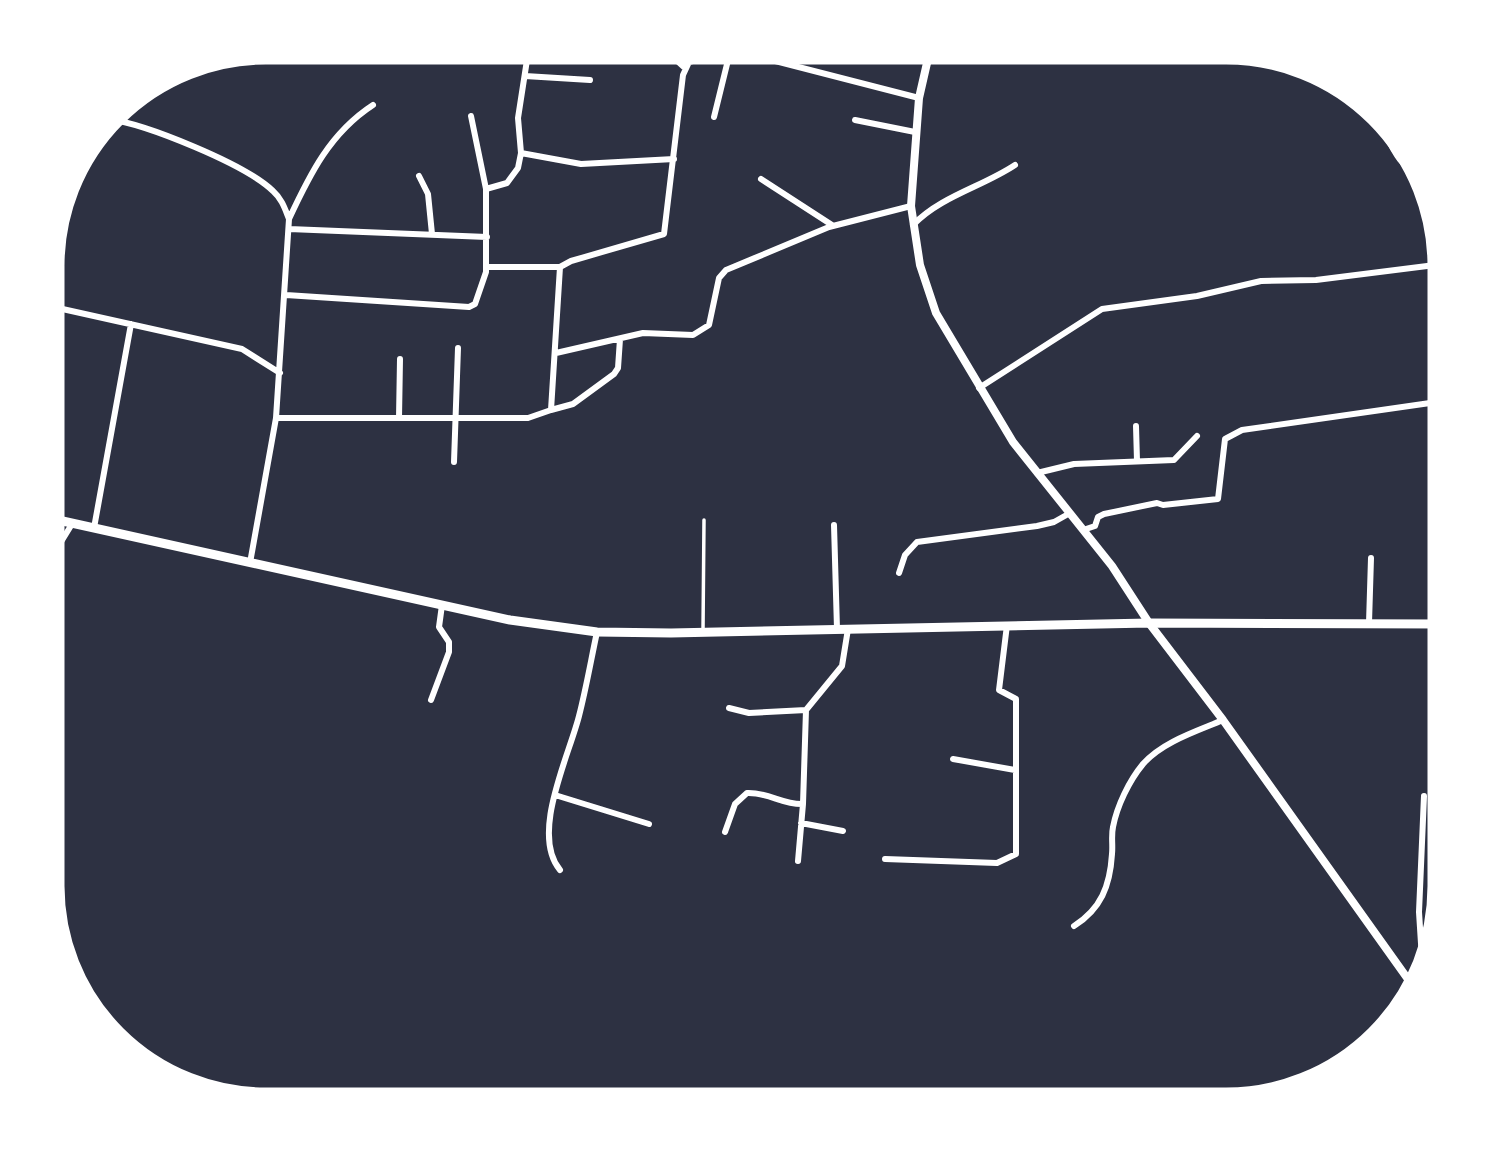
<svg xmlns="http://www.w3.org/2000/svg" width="1491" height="1151" font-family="Rubik,sans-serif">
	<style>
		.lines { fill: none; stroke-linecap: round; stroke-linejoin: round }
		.service { stroke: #fff; stroke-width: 3.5 }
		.minor { stroke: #fff; stroke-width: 6 }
		.tertiary { stroke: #fff; stroke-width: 8 }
		.secondary { stroke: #fff; stroke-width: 9 }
		.rim { fill: none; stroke: #fff; stroke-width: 9 }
	</style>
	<rect width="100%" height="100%" fill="#2d3142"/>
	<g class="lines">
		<path class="service" d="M703 630 704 520"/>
		<path class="minor" d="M674 47 673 57 685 68
			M525 76 590 80
			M471 116 486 189
			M714 117 730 52
			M108 119C146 124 245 164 273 191 282 199 285 209 289 219L276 418 250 563
			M855 120 915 132
			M1386 135C1395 154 1402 168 1423 175
			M521 153 581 164 674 159
			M419 176 428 194 432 234
			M761 179 832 225
			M289 219C310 174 330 133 373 105
			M913 225C941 196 982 187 1015 165
			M289 229 487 237
			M486 267H560
			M286 295 469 307 475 304 486 272V189L507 183 518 168 521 153 518 118 529 47
			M49 306 242 349 280 373
			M556 353 643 333 693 335 709 325 719 278 726 270 829 227 911 206
			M979 388 1102 309 1197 296 1261 281 1316 280 1443 264
			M551 410 573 404 614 374 618 368 620 339
			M276 418H528L551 410 560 267 571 261 664 234 683 75 689 62 720 53 740 52 919 98
			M399 418 400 359
			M1136 426 1137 461
			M454 462 458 348
			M1037 473 1074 464 1174 460 1197 436
			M834 525 837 629
			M94 528 131 324
			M1083 530 1095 526 1098 517 1104 514 1157 503 1163 505 1218 499 1225 439 1242 430 1444 401
			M48 563 72 524
			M899 573 905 555 917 542 1037 526 1054 522 1070 513
			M1369 623 1371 558
			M431 700 449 652V642L439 627 442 605
			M729 708 749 713 806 710
			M953 759 1015 770
			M555 795 649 824
			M801 823 843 831
			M725 832 735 804 747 793C768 792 783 805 803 804L806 710 842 666 848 629
			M885 859 997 863 1016 854V699L999 690 1007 625
			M798 861 803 804
			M560 870C530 834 569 756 579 716 586 689 591 660 597 632
			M1074 926C1101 909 1110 886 1112 854 1113 845 1111 836 1113 827 1117 806 1129 781 1143 764 1162 742 1197 731 1223 720
			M1423 975 1419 912 1424 796"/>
		<path class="tertiary" d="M935 48 927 63 919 98 911 206 920 265 936 313 1013 442 1112 566 1149 623 1223 720 1415 989"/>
		<path class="secondary" d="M49 518 510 620 597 632 671 633 1149 623 1443 624"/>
	</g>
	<path d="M0 0H1491V1151H0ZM266 60H1226A206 206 0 0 1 1432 266V886A206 206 0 0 1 1226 1092H266A206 206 0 0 1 60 886V266A206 206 0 0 1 266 60Z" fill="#fff" fill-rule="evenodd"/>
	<path class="rim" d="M266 60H1226A206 206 0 0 1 1432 266V886A206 206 0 0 1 1226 1092H266A206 206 0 0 1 60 886V266A206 206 0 0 1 266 60Z"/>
</svg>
